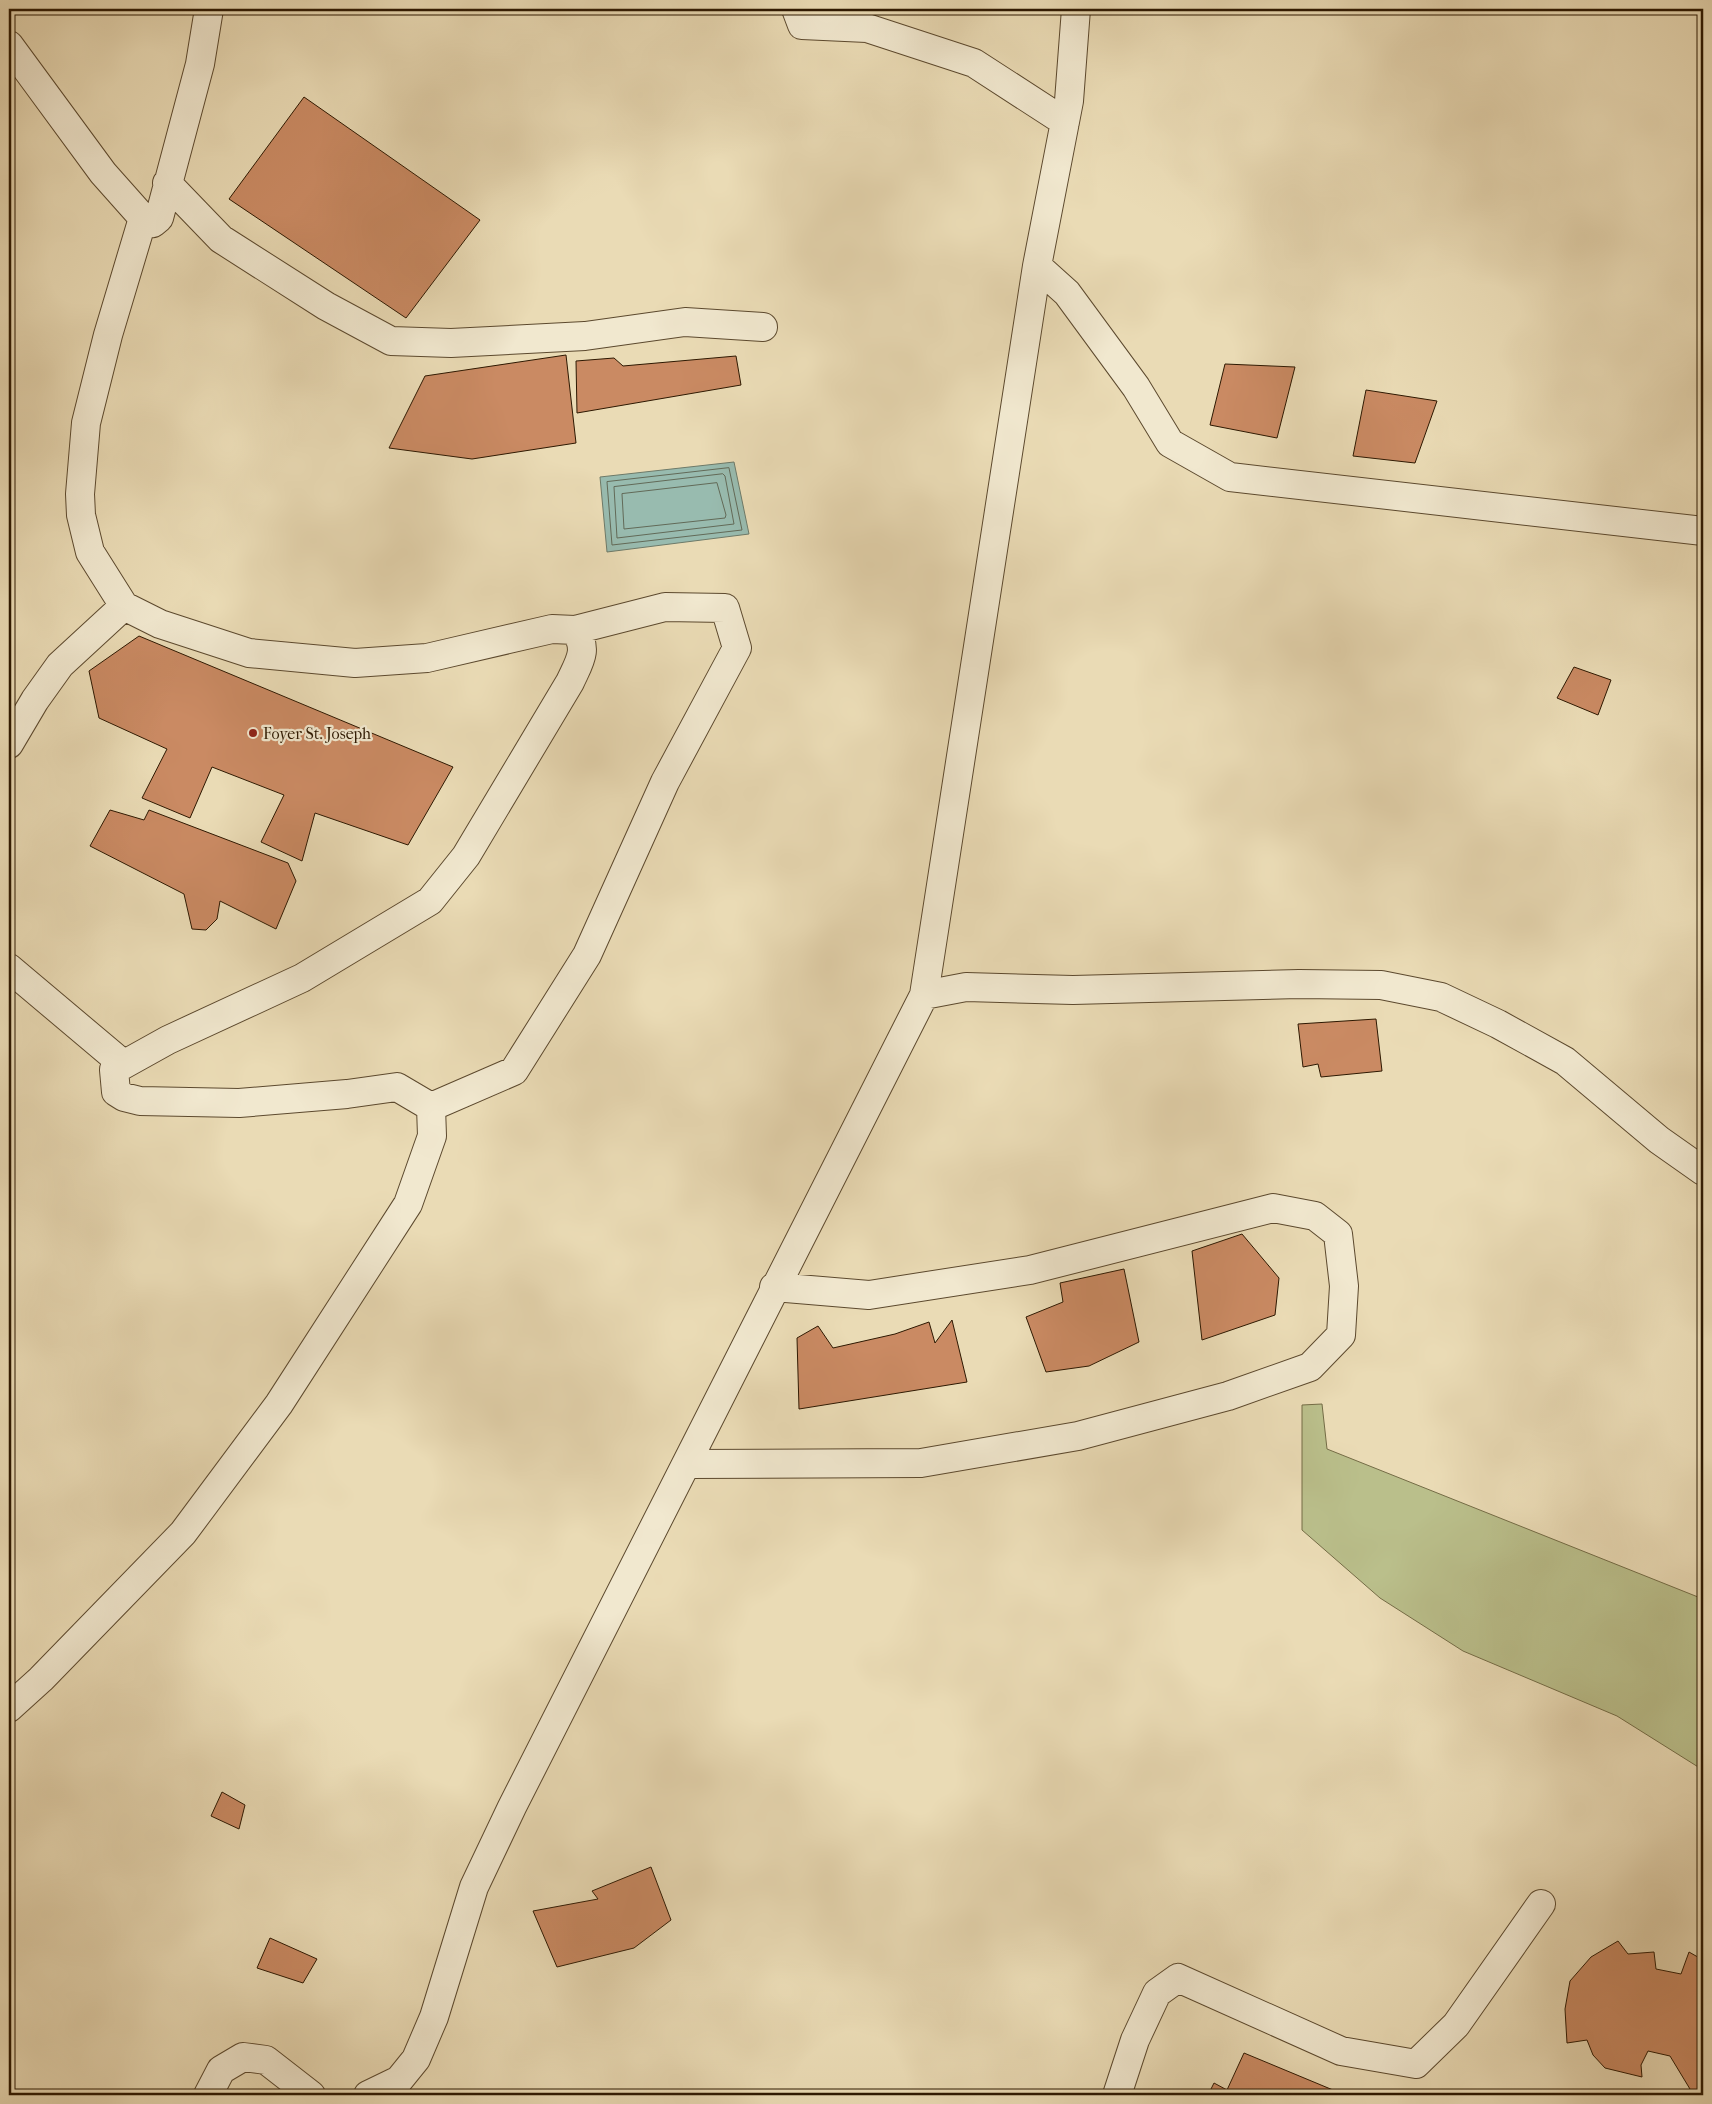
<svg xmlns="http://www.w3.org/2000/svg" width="1712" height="2104" font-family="'IM FELL French Canon',serif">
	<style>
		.green { fill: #babf8b; stroke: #746c46 }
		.water { fill: #98bbaf; stroke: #6d7a69 }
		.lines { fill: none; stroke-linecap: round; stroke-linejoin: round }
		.shore { stroke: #626a58; stroke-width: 1 }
		.building { fill: #ca8a63; stroke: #2d1801 }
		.minor-casing { stroke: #5c492e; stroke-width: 30 }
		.minor { stroke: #f1e8cf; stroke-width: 28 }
		.poi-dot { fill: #8f2418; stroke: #f1e8cf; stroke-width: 2 }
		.labels { text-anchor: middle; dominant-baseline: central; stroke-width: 4.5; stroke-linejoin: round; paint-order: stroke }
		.poi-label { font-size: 16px; fill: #2d1801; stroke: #f1e8cf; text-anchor: start }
	</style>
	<rect width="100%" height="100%" fill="#eadbb5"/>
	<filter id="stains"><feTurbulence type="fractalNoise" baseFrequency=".004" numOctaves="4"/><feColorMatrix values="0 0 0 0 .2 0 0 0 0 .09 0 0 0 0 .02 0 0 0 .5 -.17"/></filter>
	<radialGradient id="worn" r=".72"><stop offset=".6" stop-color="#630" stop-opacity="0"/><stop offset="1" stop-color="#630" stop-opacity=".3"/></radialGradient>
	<path class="green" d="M1322 1404 1327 1449 1703 1599V1770L1617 1716 1463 1651 1380 1598 1302 1530V1405Z"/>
	<path class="water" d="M734 462 749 534 607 552 600 477Z"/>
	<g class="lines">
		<path class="shore" d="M729 468 742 530 612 545 607 482Z
			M723 474 725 476 734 524 617 538 614 487Z
			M717 483 726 515 725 518 624 529 622 494Z"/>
	</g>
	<path class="building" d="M304 97 480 220 406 318 229 199Z
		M566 355 576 443 472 459 389 448 425 376Z
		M736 356 741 385 577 413 576 361 614 358 623 366Z
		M1225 364 1295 367 1277 438 1210 425Z
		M1366 390 1437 401 1415 463 1353 456Z
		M139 636 453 767 408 845 315 813 302 861 261 842 284 795 212 767 190 818 142 798 167 749 99 718 89 671Z
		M1574 667 1611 680 1598 715 1557 698Z
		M110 810 144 820 149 810 288 863 296 881 276 929 220 901 217 919 206 930 192 929 184 894 90 846Z
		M1376 1019 1382 1071 1321 1077 1318 1064 1303 1067 1298 1024Z
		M1242 1234 1279 1278 1275 1315 1202 1340 1192 1251Z
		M1124 1269 1139 1342 1089 1366 1046 1372 1026 1317 1063 1302 1060 1283Z
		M952 1320 967 1382 799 1409 797 1338 818 1326 833 1348 895 1334 929 1322 935 1343Z
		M222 1792 245 1805 239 1829 211 1816Z
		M651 1867 671 1920 634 1948 557 1967 533 1911 598 1899 592 1891Z
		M270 1938 317 1959 303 1983 257 1968Z
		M1618 1941 1628 1954 1654 1952 1656 1969 1681 1974 1689 1952 1703 1960V2088L1693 2094 1670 2056 1648 2051 1641 2065 1642 2077 1605 2068 1593 2055 1587 2040 1567 2043 1565 2009 1570 1981 1591 1957Z
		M1244 2053 1345 2095H1208L1214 2083 1227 2090Z"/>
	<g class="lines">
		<defs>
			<path id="minor" d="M796 9 802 25 867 28 974 63 1065 122
				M9 45 103 173 143 218 153 223 159 218 200 64 209 9
				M167 183 221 239 326 306 391 341 451 343 585 336 685 322 763 327
				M1037 266 1067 293 1136 387 1170 443 1230 477 1703 531
				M9 744 35 700 60 665 124 606
				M9 968 123 1064
				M924 995 966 987 1073 990 1299 984 1381 985 1441 997 1498 1024 1565 1061 1659 1140 1703 1171
				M431 1107 514 1071 587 955 665 782 737 648 725 608 665 607 575 630
				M687 1464 921 1463 1078 1436 1228 1396 1310 1367 1341 1335 1344 1286 1338 1234 1315 1216 1273 1208 1030 1270 869 1295 774 1287
				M9 1708 41 1679 183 1533 279 1404 408 1204 432 1136 431 1107 397 1087 347 1094 239 1103 140 1101 124 1097 116 1092 114 1070 168 1040 302 978 430 901 466 856 570 682C579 662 589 650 575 630L552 629 427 658 355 663 249 653 160 624 124 606 90 552 81 515 80 494 86 423 108 335 143 218
				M208 2095 221 2070 243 2057 266 2060 311 2095
				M368 2095 399 2080 416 2059 434 2017 474 1887 512 1807 924 995 1037 266 1069 101 1076 9
				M1117 2095 1135 2040 1157 1993 1178 1978 1341 2051 1416 2064 1456 2025 1541 1904"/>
		</defs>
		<use href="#minor" class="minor-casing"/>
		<use href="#minor" class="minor"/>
	</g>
	<circle class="poi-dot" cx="253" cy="733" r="5"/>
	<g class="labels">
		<g class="poi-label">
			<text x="263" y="733">Foyer St. Joseph</text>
		</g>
	</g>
	<rect width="1712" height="2104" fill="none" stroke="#eadbb5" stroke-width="30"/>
	<rect x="10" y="10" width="1692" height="2084" fill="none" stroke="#2d1801" stroke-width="2.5"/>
	<rect x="15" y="15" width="1682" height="2074" fill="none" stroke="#2d1801"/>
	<rect width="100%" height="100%" filter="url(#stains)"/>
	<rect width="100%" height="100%" fill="url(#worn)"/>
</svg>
